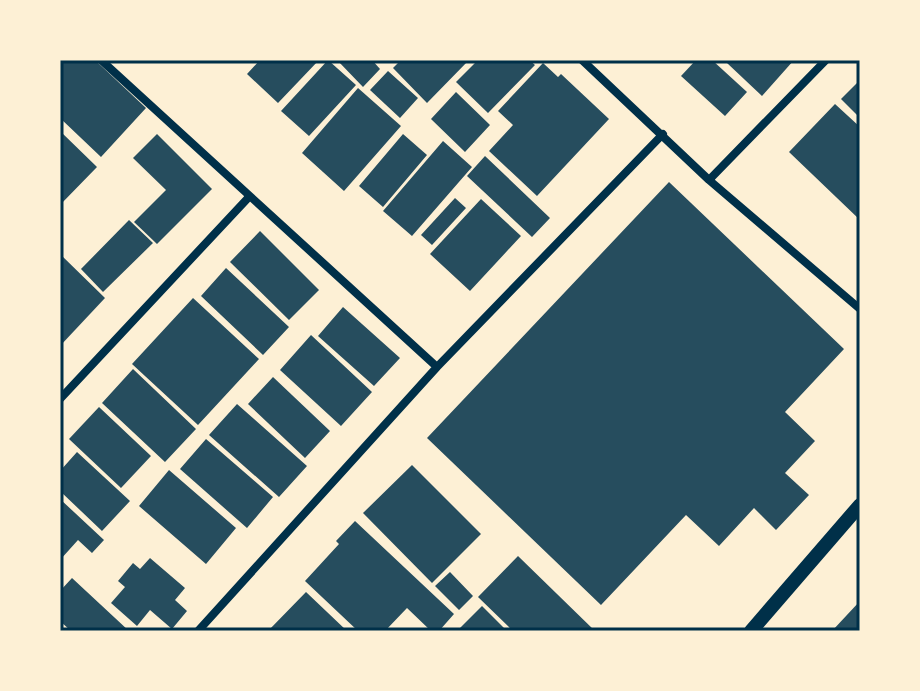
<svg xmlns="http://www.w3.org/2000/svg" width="920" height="691" font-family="'Sofia Sans Condensed',sans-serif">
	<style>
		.building { fill: #264d5e }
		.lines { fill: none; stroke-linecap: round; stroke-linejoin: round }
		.minor { stroke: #003049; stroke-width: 8 }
		.tertiary { stroke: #003049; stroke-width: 14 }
		.neatline { fill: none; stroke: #003049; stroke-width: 3 }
	</style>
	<rect width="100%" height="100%" fill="#fdf0d5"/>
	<path class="building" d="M60 60H95L146 108 101 157 60 118Z
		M260 60H319L278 103 247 74Z
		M328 60 356 85 309 136 281 111Z
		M337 60H372L380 69 363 87Z
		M401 60H469L427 103 393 68Z
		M478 60H529L535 65 488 113 456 82Z
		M696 60H712L747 92 725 116 681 76Z
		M730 60H794L762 96 727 63Z
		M543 63 558 77 561 74 609 119 537 196 489 151 513 125 498 111Z
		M388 71 418 98 400 118 370 90Z
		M860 80V118L841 99Z
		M358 88 401 126 344 191 302 153Z
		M456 92 490 125 465 152 431 119Z
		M835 104 860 127V220L789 152Z
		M60 131 97 167 60 205Z
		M157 134 212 189 157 244 134 222 166 190 133 158Z
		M403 134 427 155 383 207 359 186Z
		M443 141 472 167 412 236 383 211Z
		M485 156 550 218 532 237 467 176Z
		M669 182 844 349 785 412 815 441 785 473 809 495 776 530 754 508 719 546 686 515 601 605 427 438Z
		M455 198 466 208 432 245 421 235Z
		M481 199 521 236 470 291 430 254Z
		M129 220 153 243 103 292 81 269Z
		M260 231 319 290 289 320 230 262Z
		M60 254 105 298 60 346Z
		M226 268 289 327 263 355 201 296Z
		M193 298 259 359 198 425 132 364Z
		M343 307 400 358 374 386 318 336Z
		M311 335 372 392 341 426 280 370Z
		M133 369 196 429 165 462 102 403Z
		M273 377 330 431 305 458 248 404Z
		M237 404 307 466 279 497 209 435Z
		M99 407 151 456 121 488 69 439Z
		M206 439 273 497 247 528 180 469Z
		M77 452 130 501 102 531 60 491V471Z
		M412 465 481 534 432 583 363 513Z
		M169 470 236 528 206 564 139 506Z
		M60 499 104 540 92 553 78 540 60 560Z
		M355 521 454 614 439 631H431L407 608 385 631H358L305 581 339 544 336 541Z
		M518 556 595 631H513L478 597Z
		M150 558 185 588 175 600 187 611 172 629 150 610 137 626 111 603 125 587 118 581 133 563 140 569Z
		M450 572 473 596 459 610 435 586Z
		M72 578 129 631H71L60 621V591Z
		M306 592 347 631H268Z
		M860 601V631H832Z
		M482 606 507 631H457Z"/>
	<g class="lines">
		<path class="minor" d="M101 60 437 367
			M582 60 709 180 860 309
			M709 180 826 60
			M60 399 248 198
			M198 631 437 367 663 134"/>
		<path class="tertiary" d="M751 631 860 505"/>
	</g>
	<rect width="920" height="691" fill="none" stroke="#fdf0d5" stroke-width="124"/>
	<rect x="62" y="62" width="796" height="567" class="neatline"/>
</svg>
